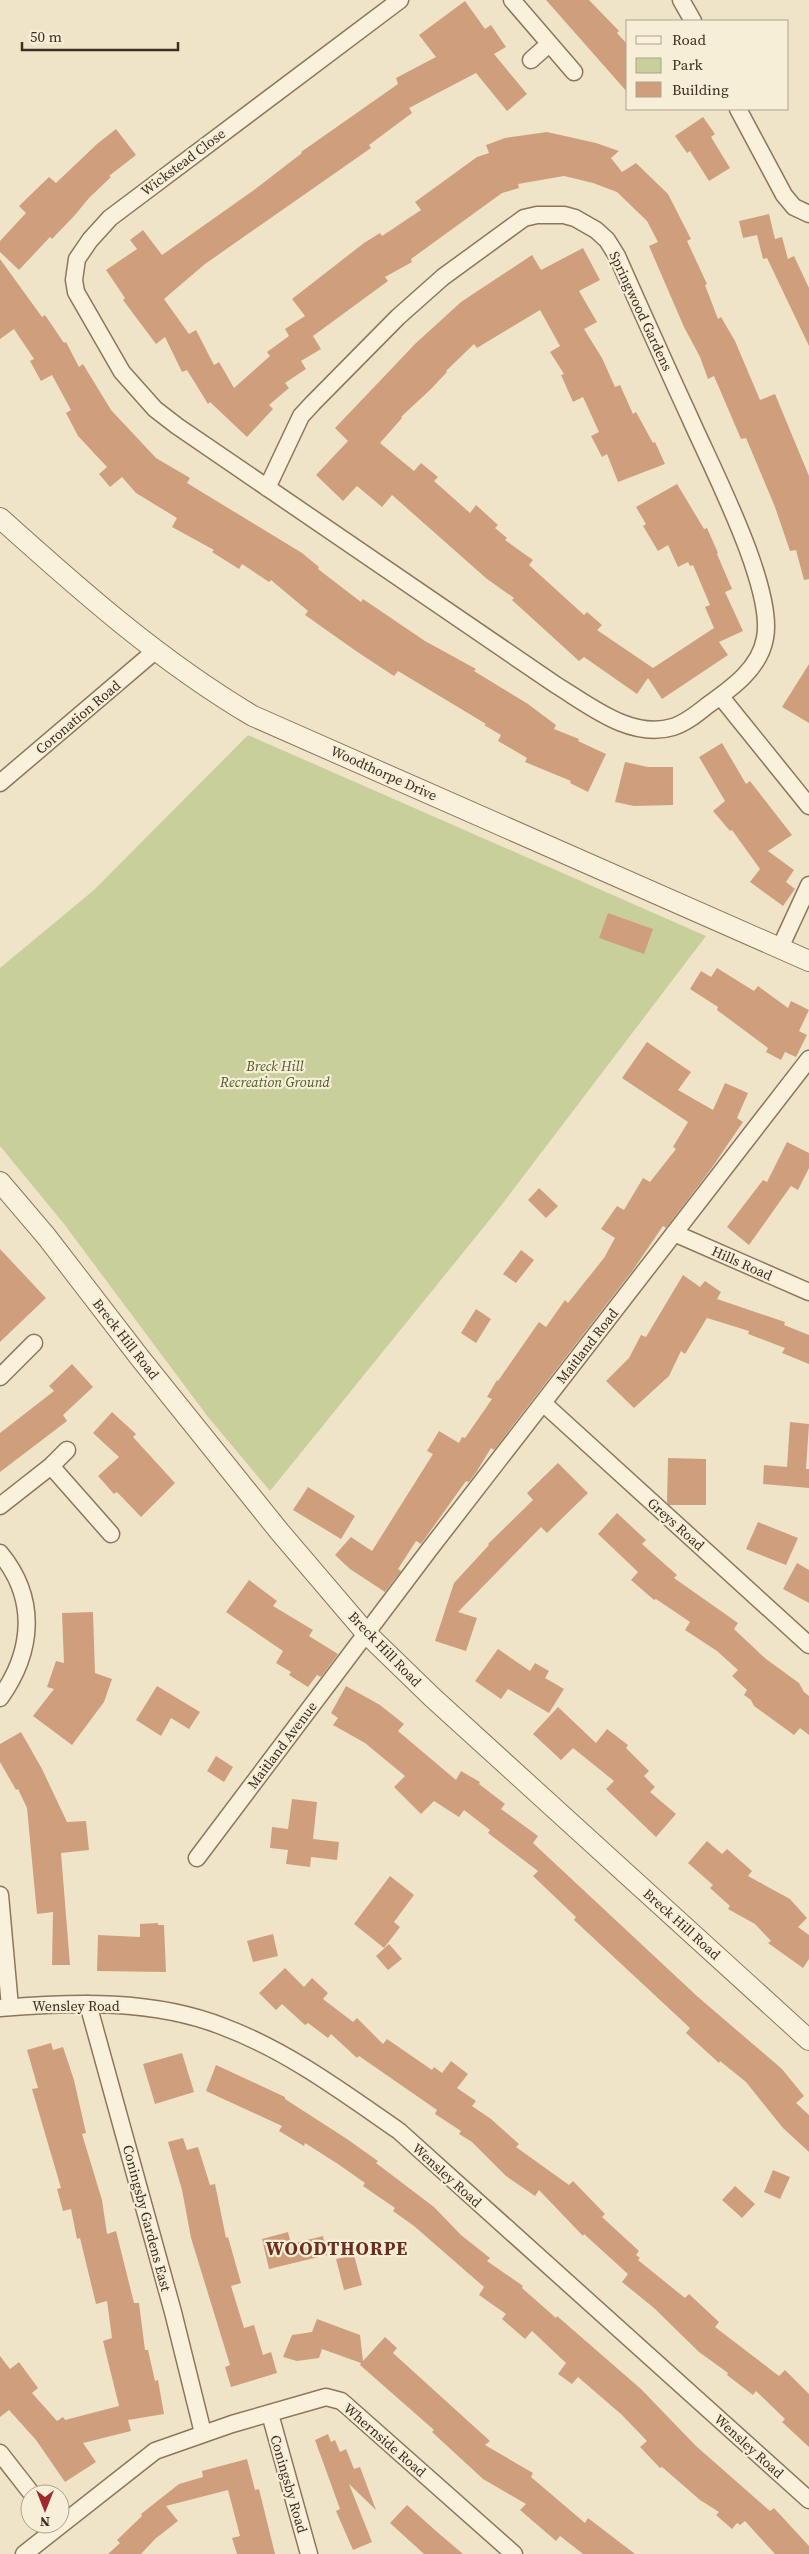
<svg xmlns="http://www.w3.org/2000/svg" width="809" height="2554" font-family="'Source Serif 4',serif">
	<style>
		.green { fill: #c9cf9b }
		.building { fill: #cf9f7d }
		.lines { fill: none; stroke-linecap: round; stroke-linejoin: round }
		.minor-casing { stroke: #8d765c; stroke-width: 19 }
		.tertiary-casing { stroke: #8d765c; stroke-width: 22 }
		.minor { stroke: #faf1dc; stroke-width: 16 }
		.tertiary { stroke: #faf1dc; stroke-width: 20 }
		.labels { text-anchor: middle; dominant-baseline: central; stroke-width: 4.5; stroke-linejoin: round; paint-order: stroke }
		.street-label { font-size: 14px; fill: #3d2e20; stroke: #f7eed8 }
		.park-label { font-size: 14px; font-style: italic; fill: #4d5a26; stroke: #f7eed8 }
		.district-label { font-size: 19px; font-weight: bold; letter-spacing: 1px; fill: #6b2e1e; stroke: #f7eed8 }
	</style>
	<rect width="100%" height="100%" fill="#f0e4c8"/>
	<path class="green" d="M248 735 706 936 500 1207 270 1491 208 1417 64 1224 0 1146V968L94 890Z"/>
	<path class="building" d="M546 0H589L619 31 617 33 628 45V93Z
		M465 1 485 29 491 25 506 47 494 54 527 94 507 111 476 73 409 108 412 113 369 145 371 148 205 264 164 299 189 334 196 330 214 365 219 362 234 388 270 356 267 352 289 336 285 329 305 316 292 299 364 243 380 233 382 236 421 210 415 202 477 157 489 153 486 145 505 138 547 132 596 143 619 151 611 158 622 172 636 163 668 194 691 239 687 241 707 284 705 285 718 319 721 317 735 341 760 400 775 394 809 476V579L804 580 796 550 790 551 775 507 746 438 741 439 714 376 708 379 700 357 684 327 649 246 658 242 647 221 617 192 593 183 564 176 518 184 519 188 502 193 411 259 412 262 385 277 388 281 313 336 321 349 301 361 306 369 285 383 289 388 269 405 273 409 247 437 210 402 208 404 187 370 182 372 165 337 156 344 123 300 125 298 106 270 137 249 130 240 143 230 162 255 254 190 302 153 301 152 398 84 396 78 436 57 419 35Z
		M703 117 715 134 711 137 730 168 709 181 690 151 687 153 675 136Z
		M116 129 136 155 109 176 111 177 89 198 75 215 52 239 50 237 19 270 0 252V241L26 213 19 206 49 177 56 183 97 144Z
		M769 214 775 239 782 237 788 259 794 256 809 288V346L767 258 763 259 757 235 743 238 739 221Z
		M583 248 600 280 579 291 597 322 584 329 602 358 615 387 620 385 633 414 636 412 653 443 655 442 665 464 618 482 607 454 602 457 591 436 599 432 583 397 573 402 561 375 564 374 550 352 560 346 540 310 477 348 474 344 446 371 447 372 431 389 401 417 402 418 380 443 414 471 421 463 438 477 434 481 470 513 476 505 498 525 495 528 507 538 505 540 533 560 529 565 584 615 587 612 602 625 597 630 653 668 714 628 705 607 710 605 693 565 690 566 688 562 678 567 668 545 658 551 643 526 646 524 636 507 677 484 704 529 707 528 718 553 717 554 732 589 725 592 743 631 719 642 728 655 662 699 648 678 637 694 584 657 579 661 512 600 514 598 487 579 392 495 382 507 357 486 343 501 316 475 348 441 335 428 416 343 461 302 532 255 541 270Z
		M0 259 42 317 45 315 64 343 66 342 79 367 83 364 111 410 156 458 190 478 187 483 302 553 319 567 318 569 361 602 363 599 425 641 476 669 474 671 528 704 556 725 554 729 579 739 578 741 606 754 588 792 570 783 571 781 525 762 527 758 498 741 501 735 484 725 486 724 398 671 394 676 356 651 305 615 308 611 271 580 269 582 242 564 239 569 212 552 214 550 172 527 177 518 136 493 122 477 110 487 99 474 107 467 78 436 66 413 71 410 52 375 41 381 30 361 34 359 14 329 0 339Z
		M809 664V723L782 707Z
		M722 743 746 784 750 781 792 835 768 851 794 870 786 882 795 889 783 906 750 882 760 869 732 830 730 831 713 811 725 801 699 757Z
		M625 762 648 767H673V805L634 806 615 802Z
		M608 913 653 929 644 954 599 938Z
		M717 968 754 991 758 986 788 1008 791 1001 809 1010 799 1031 807 1035 796 1057 785 1052 781 1060 766 1052 768 1048 717 1010 718 1007 690 989 701 971 711 977Z
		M647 1042 691 1072 678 1090 713 1110 725 1083 748 1093 737 1118 743 1122 711 1169 666 1228 663 1226 633 1270 494 1450 491 1448 477 1471 469 1482 466 1481 421 1544 416 1541 398 1569 401 1571 385 1592 350 1569 335 1555 351 1537 372 1551 433 1454 427 1451 439 1431 459 1443 462 1437 465 1438 492 1399 487 1397 497 1380 498 1381 539 1322 546 1327 565 1300 568 1303 604 1258 615 1238 601 1229 617 1206 624 1210 643 1178 650 1182 676 1149 673 1147 688 1122 622 1078Z
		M787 1142 809 1153V1168L798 1190 791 1186 749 1245 727 1227 763 1180 767 1182Z
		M539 1188 558 1206 546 1218 528 1200Z
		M0 1249 46 1298 0 1342Z
		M521 1250 534 1260 516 1283 503 1274Z
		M683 1275 700 1287 705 1281 721 1292 717 1299 785 1322 784 1325 809 1335V1364L782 1353 785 1348 748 1334 749 1331 707 1318 685 1354 681 1351 669 1376 634 1408 606 1381 629 1358 641 1335 646 1337Z
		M476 1309 491 1319 476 1343 461 1333Z
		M72 1364 93 1387 63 1415 67 1421 0 1472V1433L54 1391 49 1386Z
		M112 1412 136 1434 133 1437 175 1483 141 1517 117 1492 114 1494 98 1476 119 1457 93 1433Z
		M790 1422 809 1424 806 1469H809V1488L763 1484 764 1465 787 1467Z
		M668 1458 706 1459V1505H669L667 1502Z
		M558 1463 588 1493 547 1533 541 1527 458 1612 477 1618 466 1651 435 1641 454 1583 489 1545 488 1544 533 1500 527 1493Z
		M308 1487 355 1516 341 1539 293 1510Z
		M617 1513 646 1540 642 1544 677 1575 674 1578 738 1623 734 1629 766 1659 799 1683 804 1692 809 1696V1735L800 1728 794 1735 754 1706 751 1700 744 1695 747 1690 732 1676 738 1670 717 1651 685 1630 690 1622 656 1599 654 1600 631 1580 638 1572 598 1534Z
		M758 1522 798 1538 786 1565 746 1549Z
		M797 1563 809 1570V1603L783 1589Z
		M249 1580 277 1601 273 1606 313 1630 309 1636 338 1654 321 1677 317 1675 308 1687 289 1675 291 1672 276 1663 283 1651 226 1612Z
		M93 1612 95 1673 112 1679 104 1702 72 1745 33 1716 54 1689 47 1687 56 1661 64 1663 62 1613Z
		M498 1649 530 1671 535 1663 549 1671 545 1678 564 1689 549 1713 508 1689 501 1699 475 1681Z
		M157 1686 200 1712 189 1729 171 1718 161 1736 136 1720Z
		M346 1686 380 1705 404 1724 398 1731 456 1780 461 1771 480 1782 479 1784 505 1804 501 1809 538 1836 533 1843 698 1997 782 2069 804 2096 796 2103 809 2115V2152L783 2128 746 2082 720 2061 719 2063 686 2033 690 2028 574 1920 576 1917 533 1876 538 1871 488 1833 490 1830 464 1810 459 1817 434 1801 421 1814 394 1787 405 1776 365 1743 333 1725 338 1718 331 1713Z
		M558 1707 596 1743 607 1729 628 1745 626 1748 649 1771 644 1776 655 1787 650 1792 676 1814 656 1837 606 1789 614 1781 573 1748 561 1760 533 1734Z
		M21 1732 42 1769 67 1822 86 1821 89 1850 61 1853 70 1965H52L53 1912 37 1914 27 1808 18 1789 16 1790 0 1762V1744Z
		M216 1756 233 1767 224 1782 207 1771Z
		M292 1799 317 1802 313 1839 339 1842 337 1860 311 1857 310 1867 286 1864 288 1850 270 1848 272 1827 288 1829Z
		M707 1841 722 1854 727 1849 752 1871 748 1876 790 1899 807 1918 798 1927 809 1935V1959L803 1968 768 1943 771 1941 755 1924 728 1909 730 1906 710 1888 713 1885 688 1863Z
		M390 1876 414 1895 394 1922 400 1927 384 1948 354 1924Z
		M158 1923V1925H164L166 1972 97 1971 98 1935 140 1937V1924Z
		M273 1934 278 1956 253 1962 247 1941Z
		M389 1944 402 1959 388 1970 376 1956Z
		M285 1968 304 1987 312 1978 328 1993 323 1999 353 2022 357 2018 383 2044 387 2039 432 2070 434 2067 442 2073 451 2061 468 2074 457 2088 476 2101 472 2106 491 2119 519 2144 516 2147 569 2185 573 2181 605 2214 602 2217 639 2251 636 2255 640 2258 638 2260 685 2298 689 2294 719 2322 715 2327 779 2376 785 2370 809 2394V2447L782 2422 785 2419 756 2391 753 2395 727 2375 728 2373 699 2352 654 2308 622 2282 628 2274 584 2234 583 2236 539 2190 535 2196 506 2176 472 2142 459 2134 461 2131 435 2114 437 2110 359 2056 357 2058 331 2034 328 2038 308 2023 305 2025 282 2004 276 2010 259 1993Z
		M51 2043 53 2050 63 2047 74 2080 86 2133 82 2134 102 2200 107 2234 116 2231 134 2303H139L145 2350H148L155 2381 158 2380 164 2414 128 2420 131 2431 83 2443 96 2462 65 2482 36 2440 9 2410 0 2417V2356L10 2369 19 2362 38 2388 32 2393 57 2421 63 2417 65 2420 119 2406 103 2341 112 2338 107 2301 96 2304 80 2238 77 2239 71 2209 63 2211 57 2189 61 2188 32 2089 38 2088 27 2050Z
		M182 2053 194 2092 155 2104 143 2064Z
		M216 2065 285 2097V2099L347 2139 378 2161 376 2163 434 2207 461 2235 490 2258 487 2261 523 2286 522 2288 556 2318 557 2316 641 2389 696 2446 770 2511 774 2508 809 2546V2554H775L745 2521 740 2525 737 2523 732 2529 716 2515 719 2512 700 2500 662 2467 660 2468 640 2447 647 2441 622 2415 578 2377 572 2384 558 2374 566 2363 532 2331 525 2339 502 2319 506 2314 479 2295 484 2287 414 2226 393 2211 395 2208 363 2186 365 2183 338 2164 305 2143 304 2146 279 2131 282 2126 206 2091Z
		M183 2138 187 2150 198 2147 210 2185 215 2184 226 2238 228 2237 241 2283 231 2286 244 2328 254 2325 263 2355 271 2352 277 2373 231 2387 225 2367 230 2365 191 2238 182 2190 168 2142Z
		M773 2170 790 2177 780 2199 764 2192Z
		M735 2186 755 2204 742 2218 722 2200Z
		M288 2232 291 2244 323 2236 327 2255 269 2269 262 2239Z
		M354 2255 362 2285 344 2290 336 2259Z
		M317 2319 360 2335 363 2361 385 2337 397 2348 393 2353 490 2441 485 2445 533 2473 531 2477 585 2523 588 2518 635 2554H583L560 2536 556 2541 520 2510 526 2504 483 2479 432 2432 434 2430 360 2365 361 2363 322 2349 319 2358 297 2361 283 2357 292 2335 312 2332Z
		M328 2434 331 2442 335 2440 340 2452 346 2449 354 2469 360 2467 376 2510 349 2484 372 2542 353 2550 336 2511 340 2509 315 2440Z
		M247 2459 255 2490 259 2489 275 2554H237L232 2538 240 2536 228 2490 166 2506 178 2521 155 2539 141 2554H108L120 2543 117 2540 142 2516 141 2514 179 2484 203 2477 202 2471Z
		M407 2505 436 2531 463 2554H424L390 2523Z"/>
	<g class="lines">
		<defs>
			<path id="minor" d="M512 0 574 72
				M681 0 693 21
				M531 60 549 44
				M738 109 784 195 794 207 809 214
				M267 488 301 416 313 403 398 317 443 277 513 226 524 218 537 215H564L575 218 596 230 607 240 617 256C641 310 665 364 690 418 711 466 775 588 765 638 760 668 732 688 708 705 698 713 686 723 673 727 631 740 589 705 556 685L177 426 155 409 122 372 76 292 74 280 77 259 90 240 110 218 400 0
				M721 697 809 806
				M0 783 155 651
				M780 948 809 885
				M674 1233 809 1292
				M0 1377 34 1343
				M543 1403 809 1645
				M51 1466 111 1534
				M0 1506 51 1466 67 1450
				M0 1553C38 1599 33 1652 0 1698
				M197 1858 429 1550 809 1059
				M0 1895 10 2007
				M88 2004 173 2312 203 2433
				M0 2008C74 2002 154 1999 224 2027 288 2051 344 2093 399 2131L809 2500
				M270 2414 309 2554
				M0 2453 32 2494
				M24 2554 155 2451 232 2424 326 2397 341 2401 347 2406 514 2554"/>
			<path id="tertiary" d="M0 518C80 590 160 661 253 716L809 961
				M0 1182 46 1236 140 1358 279 1531 366 1633 432 1697 809 2040"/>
		</defs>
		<use href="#minor" class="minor-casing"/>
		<use href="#tertiary" class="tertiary-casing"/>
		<use href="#minor" class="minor"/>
		<use href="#tertiary" class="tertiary"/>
	</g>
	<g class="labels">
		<g class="street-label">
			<text transform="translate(183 162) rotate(-37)">Wickstead Close</text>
			<text transform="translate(641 311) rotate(65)">Springwood Gardens</text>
			<text transform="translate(78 717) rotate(-40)">Coronation Road</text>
			<text transform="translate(384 773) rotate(24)">Woodthorpe Drive</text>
			<text transform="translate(742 1263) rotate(24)">Hills Road</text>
			<text transform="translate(126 1339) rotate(52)">Breck Hill Road</text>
			<text transform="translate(587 1346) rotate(-52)">Maitland Road</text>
			<text transform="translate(676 1524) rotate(42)">Greys Road</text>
			<text transform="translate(385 1649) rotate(46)">Breck Hill Road</text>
			<text transform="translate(282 1745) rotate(-53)">Maitland Avenue</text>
			<text transform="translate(682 1924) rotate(42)">Breck Hill Road</text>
			<text x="76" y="2006">Wensley Road</text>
			<text transform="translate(447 2175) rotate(42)">Wensley Road</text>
			<text transform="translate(147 2218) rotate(75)">Coningsby Gardens East</text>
			<text transform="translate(385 2440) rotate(41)">Whernside Road</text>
			<text transform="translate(749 2446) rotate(42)">Wensley Road</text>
			<text transform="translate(289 2484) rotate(74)">Coningsby Road</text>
		</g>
		<g class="park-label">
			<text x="275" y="1066">Breck Hill<tspan x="275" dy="16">Recreation Ground</tspan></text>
		</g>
		<g class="district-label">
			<text x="337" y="2248">WOODTHORPE</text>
		</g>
	</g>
	<rect x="626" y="20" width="162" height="90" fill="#f7eed8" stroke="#ada18e"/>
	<rect x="636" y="36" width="25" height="8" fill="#faf1dc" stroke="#ada18e"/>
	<text x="672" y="45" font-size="15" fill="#3d2e20">Road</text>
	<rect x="636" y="58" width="25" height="15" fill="#c9cf9b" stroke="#ada18e"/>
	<text x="672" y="70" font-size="15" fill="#3d2e20">Park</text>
	<rect x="636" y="82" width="25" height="15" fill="#cf9f7d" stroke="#ada18e"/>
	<text x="672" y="95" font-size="15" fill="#3d2e20">Building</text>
	<g transform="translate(45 2509) rotate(180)"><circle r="24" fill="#f7eed8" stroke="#ada18e"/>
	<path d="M0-4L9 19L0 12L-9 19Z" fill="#9e2a2b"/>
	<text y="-8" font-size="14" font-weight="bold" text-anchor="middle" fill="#3d2e20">N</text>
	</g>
	<path d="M22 42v8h156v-8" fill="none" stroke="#3d2e20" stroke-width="2.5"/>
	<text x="30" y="42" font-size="15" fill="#3d2e20" stroke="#f7eed8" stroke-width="4" paint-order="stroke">50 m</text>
</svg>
